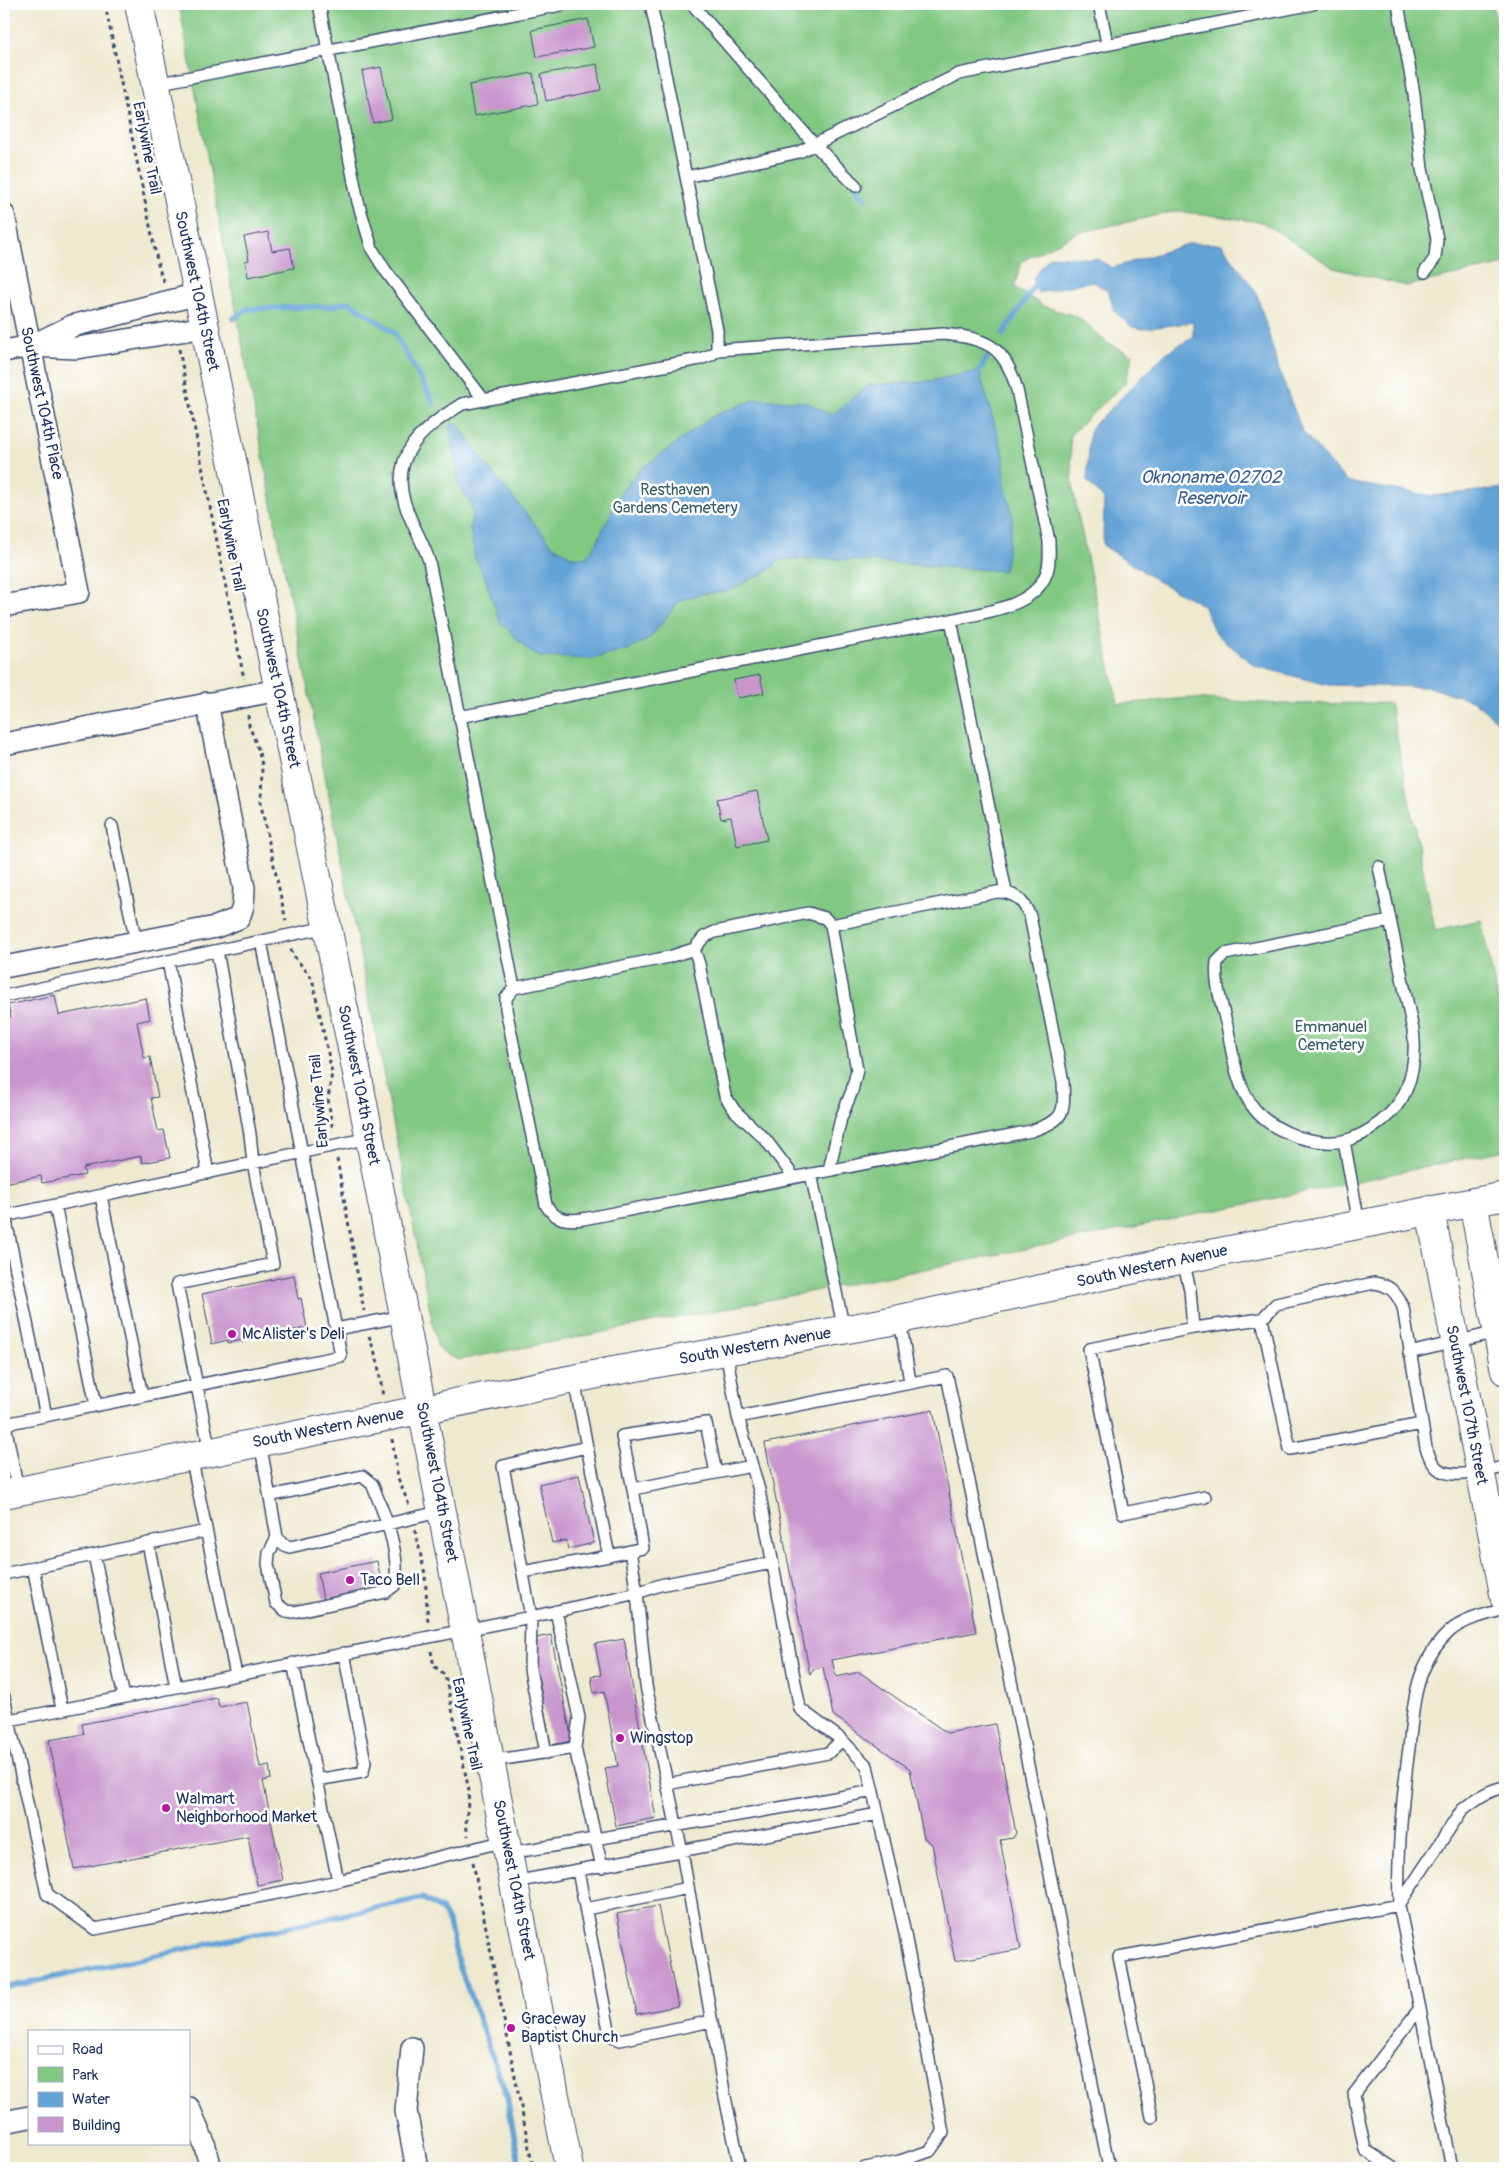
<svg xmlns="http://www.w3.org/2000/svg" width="1509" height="2172" font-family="Pangolin,sans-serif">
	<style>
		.green { fill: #81c883; stroke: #4e7c70 }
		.water { fill: #64a3d6; stroke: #40699a }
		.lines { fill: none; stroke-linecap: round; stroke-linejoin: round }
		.stream { stroke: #64a3d6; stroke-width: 5.5 }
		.building { fill: #c896cd }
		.lane-casing { stroke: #3b4b6f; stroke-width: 14 }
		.street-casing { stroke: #3b4b6f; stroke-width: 24 }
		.secondary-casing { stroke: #3b4b6f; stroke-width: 30 }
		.path { stroke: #3b4b6f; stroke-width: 3; stroke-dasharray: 4 4; stroke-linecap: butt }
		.lane { stroke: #fff; stroke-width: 11 }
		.street { stroke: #fff; stroke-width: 21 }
		.secondary { stroke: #fff; stroke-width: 28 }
		.poi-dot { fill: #b5179e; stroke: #fff; stroke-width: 2 }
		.labels { text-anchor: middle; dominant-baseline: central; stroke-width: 5; stroke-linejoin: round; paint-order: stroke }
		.street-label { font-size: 16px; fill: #1b2f5e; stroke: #fff }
		.park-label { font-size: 16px; fill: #3a5d69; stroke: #fff }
		.poi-label { font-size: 16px; fill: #1b2f5e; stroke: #fff; text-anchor: start }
		.water-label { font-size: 18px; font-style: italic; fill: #385d8e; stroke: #fff }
	</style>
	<rect width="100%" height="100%" fill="#fff"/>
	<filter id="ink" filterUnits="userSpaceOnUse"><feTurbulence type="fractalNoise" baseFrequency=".02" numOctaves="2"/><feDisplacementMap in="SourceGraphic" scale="10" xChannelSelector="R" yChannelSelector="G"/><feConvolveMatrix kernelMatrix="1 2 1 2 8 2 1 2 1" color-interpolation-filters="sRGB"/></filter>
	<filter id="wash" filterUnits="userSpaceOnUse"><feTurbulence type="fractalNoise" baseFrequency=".0096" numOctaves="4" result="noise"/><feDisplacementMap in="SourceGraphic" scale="20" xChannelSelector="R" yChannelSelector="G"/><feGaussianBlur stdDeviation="1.12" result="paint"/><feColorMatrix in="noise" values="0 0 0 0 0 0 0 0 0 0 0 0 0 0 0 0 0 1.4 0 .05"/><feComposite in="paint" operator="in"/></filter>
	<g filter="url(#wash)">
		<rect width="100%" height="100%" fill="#eee9cf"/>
		<path class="green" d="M179 4H1492L1505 55V264L1406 286 1334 268 1262 222 1177 211 1077 233 1022 261 1014 287 1043 306 1078 317 1107 343 1133 355 1125 383 1070 435 1073 491 1118 704 1189 698 1280 704 1390 703 1435 930 1481 920 1505 1033V1150C1157 1224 808 1293 459 1360L447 1355 437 1346 279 542Z"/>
		<path class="water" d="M1191 243 1222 244 1257 294 1279 370 1302 431 1347 482 1433 496 1505 488V733L1501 724 1472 700 1428 687 1328 685 1255 666 1215 633 1203 605 1159 582 1103 545 1104 499 1087 481 1090 429 1166 353 1193 337V322L1144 329 1132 327 1114 311 1109 292 1092 281 1038 293 1033 278 1050 256 1098 259 1112 268Z
			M979 371 1004 456 1005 486 1013 517 1004 571 822 558 781 560 762 575 750 579 732 590 701 594 680 600 649 639 627 650 592 659 540 657 528 650 500 622 485 578 475 557 470 528 473 513 469 499 459 487 450 424 457 423 490 470 553 546 573 557 586 558 596 544 621 492 641 469 713 416 756 399 806 402 832 415 869 385 924 382Z"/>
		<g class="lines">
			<path class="stream" d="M855 185 866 199
				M233 319 247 309 332 306 349 302 394 332 434 403
				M1003 334 1035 285 1040 282
				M979 371 987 358
				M4 1988 422 1898 441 1909 449 1923 458 1962 507 2097 520 2168"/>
		</g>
		<g id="blocks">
			<path class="building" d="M588 19 594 47 537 57 532 30Z
				M597 64 601 90 546 101 541 74Z
				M381 67 392 119 373 123 362 71Z
				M533 73 538 104 474 116 469 85Z
				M268 232 272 251 290 248 294 268 248 277 245 261 249 260 244 237Z
				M760 675 764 693 738 698 734 680Z
				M757 791 767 840 737 846 731 817 721 819 717 799Z
				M55 995 59 1015 146 998 150 1019 137 1022 144 1058 150 1057 158 1097 151 1098 158 1131 164 1130 170 1158 142 1163 141 1156 83 1168 85 1175 42 1183 41 1176 4 1183V1018L11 1017 8 1005Z
				M294 1275 298 1299 301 1298 307 1328 283 1332 282 1330 247 1337 248 1339 228 1343V1340L212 1344 202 1294Z
				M933 1410 976 1632 832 1660 836 1677 859 1672 947 1733 995 1724 1016 1833 1013 1838 1000 1840 1021 1949 955 1961 932 1844 924 1838 910 1769 833 1715 823 1667 814 1669 810 1675 765 1443Z
				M579 1475 594 1543 568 1549 566 1540 552 1543 539 1484Z
				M377 1561 382 1587 323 1599 318 1573Z
				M551 1635 572 1741 551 1745 531 1639Z
				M624 1639 656 1818 616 1826 605 1768 618 1766 604 1691 594 1693 591 1676 601 1675 595 1644Z
				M217 1698 219 1707 247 1702 260 1767 269 1765 271 1779 263 1781 283 1880 257 1885 248 1836 74 1869 49 1740 84 1734 82 1724Z
				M658 1906 678 2006 637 2014 617 1914Z"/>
		</g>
	</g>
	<g filter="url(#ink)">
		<use href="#blocks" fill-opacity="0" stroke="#3b4b6f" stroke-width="1"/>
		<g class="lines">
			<defs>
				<path id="lane" d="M319 4 358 202 372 249 385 270 484 400
					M651 4 717 330V350
					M692 4 814 144 856 186
					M1099 4 1107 43
					M1398 4 1414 94 1422 169 1437 239 1435 258 1425 272
					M155 84 566 4
					M686 177 799 152 959 74 1313 4
					M951 620 1006 892
					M459 717 951 620C983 612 1039 608 1048 568 1050 559 1049 550 1049 541L1017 390C1005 346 987 338 943 334L717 350 711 355 700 359 462 404C424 428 389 453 405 504 411 524 423 541 429 561L514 988
					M112 826 136 942
					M1379 867 1413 1030C1416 1051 1414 1070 1406 1090 1397 1113 1367 1136 1343 1141 1329 1144 1312 1141 1298 1137 1282 1131 1267 1124 1256 1111 1237 1088 1233 1058 1228 1030 1223 1009 1214 983 1217 962L1225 954 1390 921
					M261 941 336 1329
					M694 949 699 964 725 1096 735 1111 765 1139 794 1177
					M4 996 168 961
					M1344 1141 1359 1224
					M829 1170 841 1118 852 1091 857 1070 831 925 825 918 808 913 715 932 704 937 694 949 669 957 514 988 506 998V1009L546 1205C555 1220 566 1221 583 1219L1031 1131C1063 1120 1065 1116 1063 1082L1030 916C1023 900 1015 892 997 892L831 925
					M208 1173 168 961 327 927
					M811 1174 844 1330
					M101 1196 142 1396
					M55 1205 96 1405
					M4 1216 369 1138
					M5 1216 46 1416
					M1183 1260 1190 1290 1193 1328 1262 1319 1290 1449 1422 1424
					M900 1319 910 1382
					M1262 1319 1276 1304 1374 1283C1390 1285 1396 1292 1403 1307L1426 1448C1429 1455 1431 1463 1437 1468 1451 1481 1488 1470 1505 1467
					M1193 1328 1089 1349 1123 1513 1205 1497
					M726 1352 738 1417 759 1490 800 1709 842 1740 867 1766 903 1924 943 2133 930 2151 900 2161 865 2168
					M1409 1353 1497 1332
					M738 1417 947 1376 1016 1705 1109 2168
					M4 1419 18 1491
					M5 1424 341 1356 336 1329 404 1316
					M260 1442 277 1537 282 1544 290 1547 443 1511
					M587 1447 609 1556 630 1551 637 1593 660 1585 772 1563
					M210 1452 177 1284 273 1264 253 1163 250 1134 217 951
					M191 1456 236 1675
					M716 1473 706 1423 622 1436 633 1489 752 1466
					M270 1496 362 1476 372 1484C384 1513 401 1553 395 1585L386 1592 294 1612 286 1611 276 1603 268 1564 269 1553 277 1537
					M148 1543 176 1687
					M630 1551 643 1548 633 1489
					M94 1555 124 1697
					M33 1567 62 1709
					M523 1572 609 1556
					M4 1574 206 1531
					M556 1611 579 1718 575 1748
					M293 1663 338 1881
					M4 1697 47 1894 95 1929 338 1881 506 1841
					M4 1721 531 1617 637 1593 646 1686 682 1852 725 2097 740 2168
					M546 1753 530 1669 531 1617 503 1466 587 1447 574 1379
					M491 1761 575 1748 602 1867
					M317 1780 363 1772 365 1762 344 1653
					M667 1784 828 1753 842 1740
					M509 1853C630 1833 752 1814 873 1791
					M578 1871 610 2035 620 2040 712 2021
					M514 1882 878 1814
					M586 1909 688 1888
					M1152 2117 1119 1957 1399 1905 1462 1810C1476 1799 1488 1790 1505 1787
					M1393 2168 1365 2150 1354 2094 1420 2008
					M1452 2168 1399 1905C1397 1852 1402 1801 1409 1748 1412 1722 1413 1694 1423 1670 1429 1656 1438 1642 1449 1632 1463 1619 1488 1614 1505 1609"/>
				<path id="street" d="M4 215 79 592 4 606
					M33 345 72 326 198 294
					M4 351 31 346 77 348 205 327
					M4 744 278 690
					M4 967 216 927 239 918 243 906 244 888 207 703
					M412 2048 406 2111 417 2168
					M189 2108 204 2143 211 2168
					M4 2122 29 2117"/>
				<path id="secondary" d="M139 4 359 1083 569 2168
					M1473 1202 1505 1371
					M1430 1210 1505 1599
					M4 1494 608 1372 881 1323 1154 1265 1505 1196"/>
			</defs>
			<use href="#lane" class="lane-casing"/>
			<use href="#street" class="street-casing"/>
			<use href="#secondary" class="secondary-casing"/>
			<path class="path" d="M105 4 158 265 164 284
				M179 349 244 679
				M248 715 249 725 258 749 262 765 261 805 286 921
				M291 949 292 954 312 978 332 1072 328 1099 333 1131
				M337 1159 364 1311
				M369 1336 377 1359 383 1396
				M392 1439 398 1478 409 1505
				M415 1530 425 1574 428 1623
				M431 1651 434 1666 445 1675 469 1791 466 1824 468 1836
				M473 1862 533 2168"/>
			<use href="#lane" class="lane"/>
			<use href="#street" class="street"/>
			<use href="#secondary" class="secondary"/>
		</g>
	</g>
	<g class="poi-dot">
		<circle cx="232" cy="1334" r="5"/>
		<circle cx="350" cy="1580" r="5"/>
		<circle cx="620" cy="1738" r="5"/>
		<circle cx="166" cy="1808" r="5"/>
		<circle cx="511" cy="2028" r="5"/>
	</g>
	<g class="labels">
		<g class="street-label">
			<text transform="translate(147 148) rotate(79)">Earlywine Trail</text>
			<text transform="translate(197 291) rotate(78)">Southwest 104th Street</text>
			<text transform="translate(42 403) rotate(78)">Southwest 104th Place</text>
			<text transform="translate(231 545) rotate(79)">Earlywine Trail</text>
			<text transform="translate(278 688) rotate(78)">Southwest 104th Street</text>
			<text transform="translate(359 1085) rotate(79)">Southwest 104th Street</text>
			<text transform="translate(319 1101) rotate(-95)">Earlywine Trail</text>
			<text transform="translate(1152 1266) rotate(-12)">South Western Avenue</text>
			<text transform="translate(755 1346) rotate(-10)">South Western Avenue</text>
			<text transform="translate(1467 1405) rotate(79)">Southwest 107th Street</text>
			<text transform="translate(328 1428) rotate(-11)">South Western Avenue</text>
			<text transform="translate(437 1482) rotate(79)">Southwest 104th Street</text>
			<text transform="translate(467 1724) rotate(78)">Earlywine Trail</text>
			<text transform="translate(514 1880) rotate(79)">Southwest 104th Street</text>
		</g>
		<g class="park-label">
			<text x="675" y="490">Resthaven<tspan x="675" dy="18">Gardens Cemetery</tspan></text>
			<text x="1331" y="1027">Emmanuel<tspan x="1331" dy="18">Cemetery</tspan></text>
		</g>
		<g class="poi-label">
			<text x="242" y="1334">McAlister's Deli</text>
			<text x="360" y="1580">Taco Bell</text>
			<text x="630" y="1738">Wingstop</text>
			<text x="176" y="1799">Walmart<tspan x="176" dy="18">Neighborhood Market</tspan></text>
			<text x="521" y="2019">Graceway<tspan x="521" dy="18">Baptist Church</tspan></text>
		</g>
		<g class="water-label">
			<text x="1211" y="477">Oknoname 02702<tspan x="1211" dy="21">Reservoir</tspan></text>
		</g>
	</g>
	<rect width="1509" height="2172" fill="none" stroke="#fff" stroke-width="20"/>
	<rect x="28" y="2030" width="162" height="115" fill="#ffffff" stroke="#a4acbf"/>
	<rect x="38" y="2046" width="25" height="8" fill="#ffffff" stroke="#a4acbf"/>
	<text x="72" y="2054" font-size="15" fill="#1b2f5e">Road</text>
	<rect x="38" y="2067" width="25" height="15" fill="#81c883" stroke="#a4acbf"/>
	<text x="72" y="2080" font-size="15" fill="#1b2f5e">Park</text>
	<rect x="38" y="2092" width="25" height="15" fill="#64a3d6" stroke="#a4acbf"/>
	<text x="72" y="2104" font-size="15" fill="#1b2f5e">Water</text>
	<rect x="38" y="2117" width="25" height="15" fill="#c896cd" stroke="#a4acbf"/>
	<text x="72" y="2130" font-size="15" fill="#1b2f5e">Building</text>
</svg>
